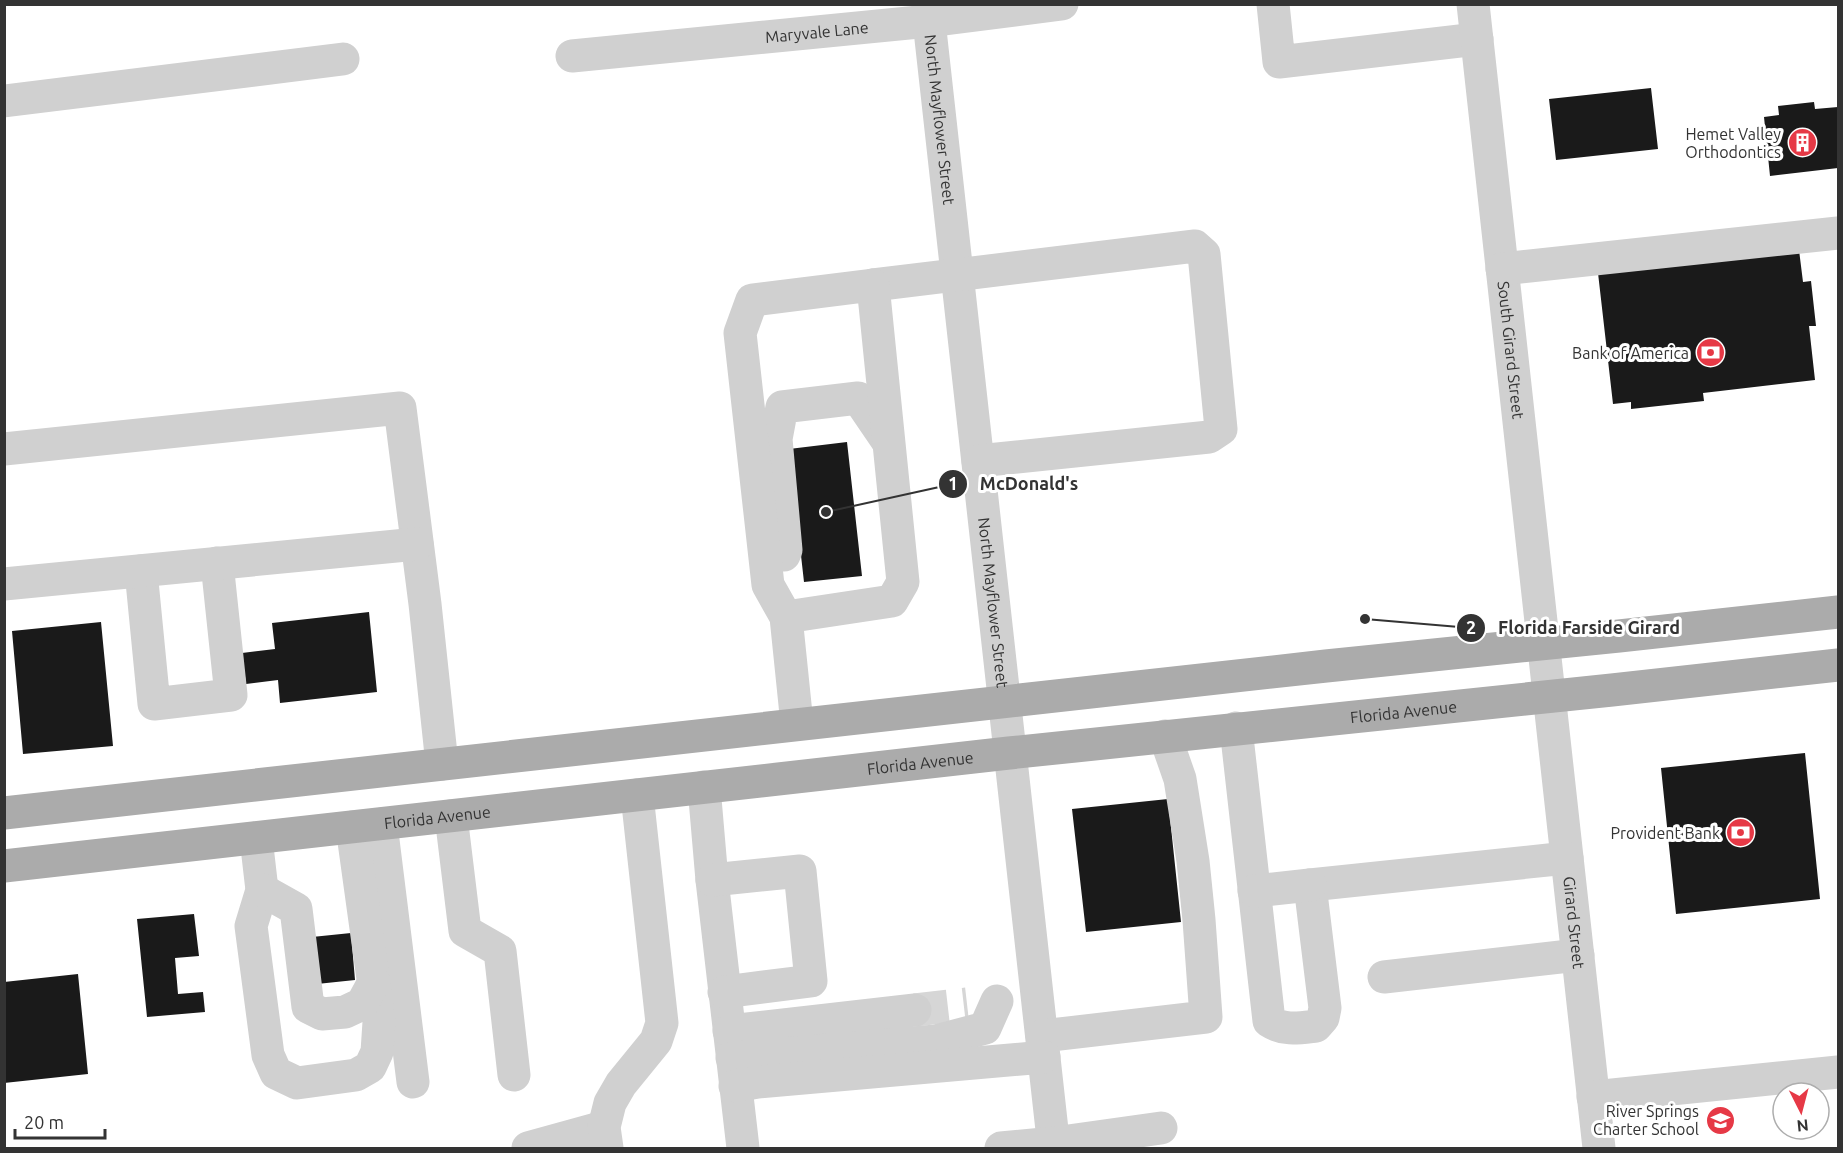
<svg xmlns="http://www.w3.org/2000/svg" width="1843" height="1153" font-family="Ubuntu,sans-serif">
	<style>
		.building { fill: #1a1a1a }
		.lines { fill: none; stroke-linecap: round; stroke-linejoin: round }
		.minor-tunnel { stroke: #d6d6d6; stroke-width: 33; stroke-dasharray: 33 16; stroke-linecap: butt }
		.minor { stroke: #d0d0d0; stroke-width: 33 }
		.major { stroke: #ababab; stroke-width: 33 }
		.labels { text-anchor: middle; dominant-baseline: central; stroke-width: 6; stroke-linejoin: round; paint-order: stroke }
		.street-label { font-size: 16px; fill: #333; stroke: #fff }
		.poi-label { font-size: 16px; fill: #333; stroke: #fff; text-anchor: end }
		.leader { fill: none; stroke: #333; stroke-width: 2 }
		.callout-dot { fill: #333; stroke: #fff; stroke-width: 2 }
		.mark-label { font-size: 18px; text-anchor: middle; font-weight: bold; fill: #fff }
		.callout-label { font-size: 18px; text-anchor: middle; font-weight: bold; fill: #333; stroke: #fff; stroke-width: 6; stroke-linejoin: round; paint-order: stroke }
	</style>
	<rect width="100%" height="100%" fill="#fff"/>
	<path class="building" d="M1651 88 1658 149 1556 160 1549 99Z
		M1814 102 1815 109 1838 107V168L1770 176 1764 117 1779 115 1778 106Z
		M1799 250 1803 282 1811 281 1816 326H1809L1815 380 1703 393 1704 401 1631 409V402L1613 404 1598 273Z
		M847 442 862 576 804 582 789 449Z
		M369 612 377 692 280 703 278 680 246 684 242 653 275 649 272 623Z
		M101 622 113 746 23 754 12 631Z
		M1805 753 1820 899 1676 914 1661 768Z
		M1168 799 1181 922 1086 932 1072 809Z
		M194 914 199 956 175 958 178 994 203 992 205 1012 147 1017 137 919Z
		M351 933 355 980 317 984 312 937Z
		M78 974 88 1074 4 1083V982Z"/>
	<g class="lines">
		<path class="minor-tunnel" d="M915 1010 967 1004"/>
		<g class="minor">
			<path d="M1273 4 1279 62 1477 39"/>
			<path id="s1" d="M1473 4 1599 1148"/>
			<path id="s2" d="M929 21 1054 1148"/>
			<path id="s3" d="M572 56 929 21 1062 4"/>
			<path d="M4 101 343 59"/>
			<path d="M1502 269 1838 233"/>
			<path d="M873 285 1195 246 1204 254 1221 429 1209 437 978 461"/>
			<path d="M4 449 400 408 425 604 442 764"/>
			<path d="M784 555 786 550 776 439 782 407 858 398 888 442"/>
			<path d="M141 571 154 704 231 695 217 563"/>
			<path d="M4 584 417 544"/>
			<path d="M786 617 892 601 903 582 873 285 752 300 740 333 768 585 786 617 797 724"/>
			<path d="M1236 728 1269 1021C1284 1031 1299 1028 1316 1026L1323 1018 1325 1008 1310 885 1567 858"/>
			<path d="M704 787 712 880 743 1148"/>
			<path d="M451 816 465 931 500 951 514 1075"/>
			<path d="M381 824 413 1082"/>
			<path d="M256 838 262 890 251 926 268 1055 276 1073 297 1083 356 1075 370 1067 377 1052 379 1022 352 827"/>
			<path d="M712 880 800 871 811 981 724 992"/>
			<path d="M262 890 296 909 308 1007 322 1014 345 1012 362 1004 374 982"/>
			<path d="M1254 891 1310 885"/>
			<path d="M1384 977 1578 955"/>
			<path d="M729 1031 915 1010"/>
			<path d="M1042 1036 1206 1017 1199 920 1193 861 1180 779 1165 736"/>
			<path d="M732 1058 936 1041 985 1028 997 1001"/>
			<path d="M735 1086 758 1082 1044 1057"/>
			<path d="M1593 1097 1838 1072"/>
			<path d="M528 1148 604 1127"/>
			<path d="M607 1148 604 1127 610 1103 621 1084 656 1041 662 1023 637 795"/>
			<path d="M1001 1148 1054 1143 1161 1128"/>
		</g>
		<g class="major">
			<path d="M4 813 1326 666 1619 636 1838 612"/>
			<path id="s4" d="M4 866 1009 753 1612 690 1838 665"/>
		</g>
	</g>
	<defs>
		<symbol id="building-disc" viewBox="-11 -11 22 22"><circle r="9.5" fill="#e63946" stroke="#fff"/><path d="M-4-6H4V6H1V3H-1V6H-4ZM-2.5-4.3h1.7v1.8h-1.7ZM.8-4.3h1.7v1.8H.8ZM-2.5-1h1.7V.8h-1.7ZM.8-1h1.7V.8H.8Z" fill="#fff"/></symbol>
		<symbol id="bank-disc" viewBox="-11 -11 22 22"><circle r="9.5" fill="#e63946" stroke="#fff"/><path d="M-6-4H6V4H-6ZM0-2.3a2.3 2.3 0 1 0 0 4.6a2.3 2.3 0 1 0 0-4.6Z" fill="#fff"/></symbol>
		<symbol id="school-disc" viewBox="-11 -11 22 22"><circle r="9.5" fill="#e63946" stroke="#fff"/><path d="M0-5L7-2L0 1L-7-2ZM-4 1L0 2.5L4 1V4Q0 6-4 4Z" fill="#fff"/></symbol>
	</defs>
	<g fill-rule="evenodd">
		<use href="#building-disc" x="1786" y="126" width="33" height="33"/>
		<use href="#bank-disc" x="1694" y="336" width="33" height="33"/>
		<use href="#bank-disc" x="1724" y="816" width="33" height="33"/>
		<use href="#school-disc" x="1704" y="1104" width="33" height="33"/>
	</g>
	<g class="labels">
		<g class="street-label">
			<text stroke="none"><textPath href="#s3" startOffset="246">Maryvale Lane</textPath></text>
			<text stroke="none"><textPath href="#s2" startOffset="99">North Mayflower Street</textPath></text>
			<text stroke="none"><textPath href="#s1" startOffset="348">South Girard Street</textPath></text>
			<text stroke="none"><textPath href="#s2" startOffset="585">North Mayflower Street</textPath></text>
			<text stroke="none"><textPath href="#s4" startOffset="1408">Florida Avenue</textPath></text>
			<text stroke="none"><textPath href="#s4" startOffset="922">Florida Avenue</textPath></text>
			<text stroke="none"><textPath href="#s4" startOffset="436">Florida Avenue</textPath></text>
			<text stroke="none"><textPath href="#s1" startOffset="924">Girard Street</textPath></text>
		</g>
		<g class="poi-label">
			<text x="1781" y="134">Hemet Valley<tspan x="1781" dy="18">Orthodontics</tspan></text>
			<text x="1689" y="353">Bank of America</text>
			<text x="1720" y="833">Provident Bank</text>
			<text x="1699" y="1111">River Springs<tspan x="1699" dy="18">Charter School</tspan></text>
		</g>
	</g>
	<path class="leader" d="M826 512L953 484M1365 619L1471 628"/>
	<g class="callout-dot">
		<circle cx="826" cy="512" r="6"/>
		<circle cx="1365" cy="619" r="6"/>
		<circle cx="953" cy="484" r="15"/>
		<circle cx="1471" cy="628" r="15"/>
	</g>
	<g class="mark-label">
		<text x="953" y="490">1</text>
		<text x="1471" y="634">2</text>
	</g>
	<g class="callout-label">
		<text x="1029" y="490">McDonald's</text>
		<text x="1589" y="634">Florida Farside Girard</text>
	</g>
	<rect width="1843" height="1153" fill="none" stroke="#333333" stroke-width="12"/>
	<g transform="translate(1801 1111) rotate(174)"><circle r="28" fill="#ffffff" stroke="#adadad" stroke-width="1.5"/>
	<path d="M0-4.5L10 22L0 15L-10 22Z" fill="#e63946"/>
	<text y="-9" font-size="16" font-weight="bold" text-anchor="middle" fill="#333333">N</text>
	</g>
	<path d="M15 1129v9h90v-9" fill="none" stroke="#333333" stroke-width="3"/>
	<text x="24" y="1129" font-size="18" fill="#333333" stroke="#ffffff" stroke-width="4.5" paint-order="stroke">20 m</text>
</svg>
